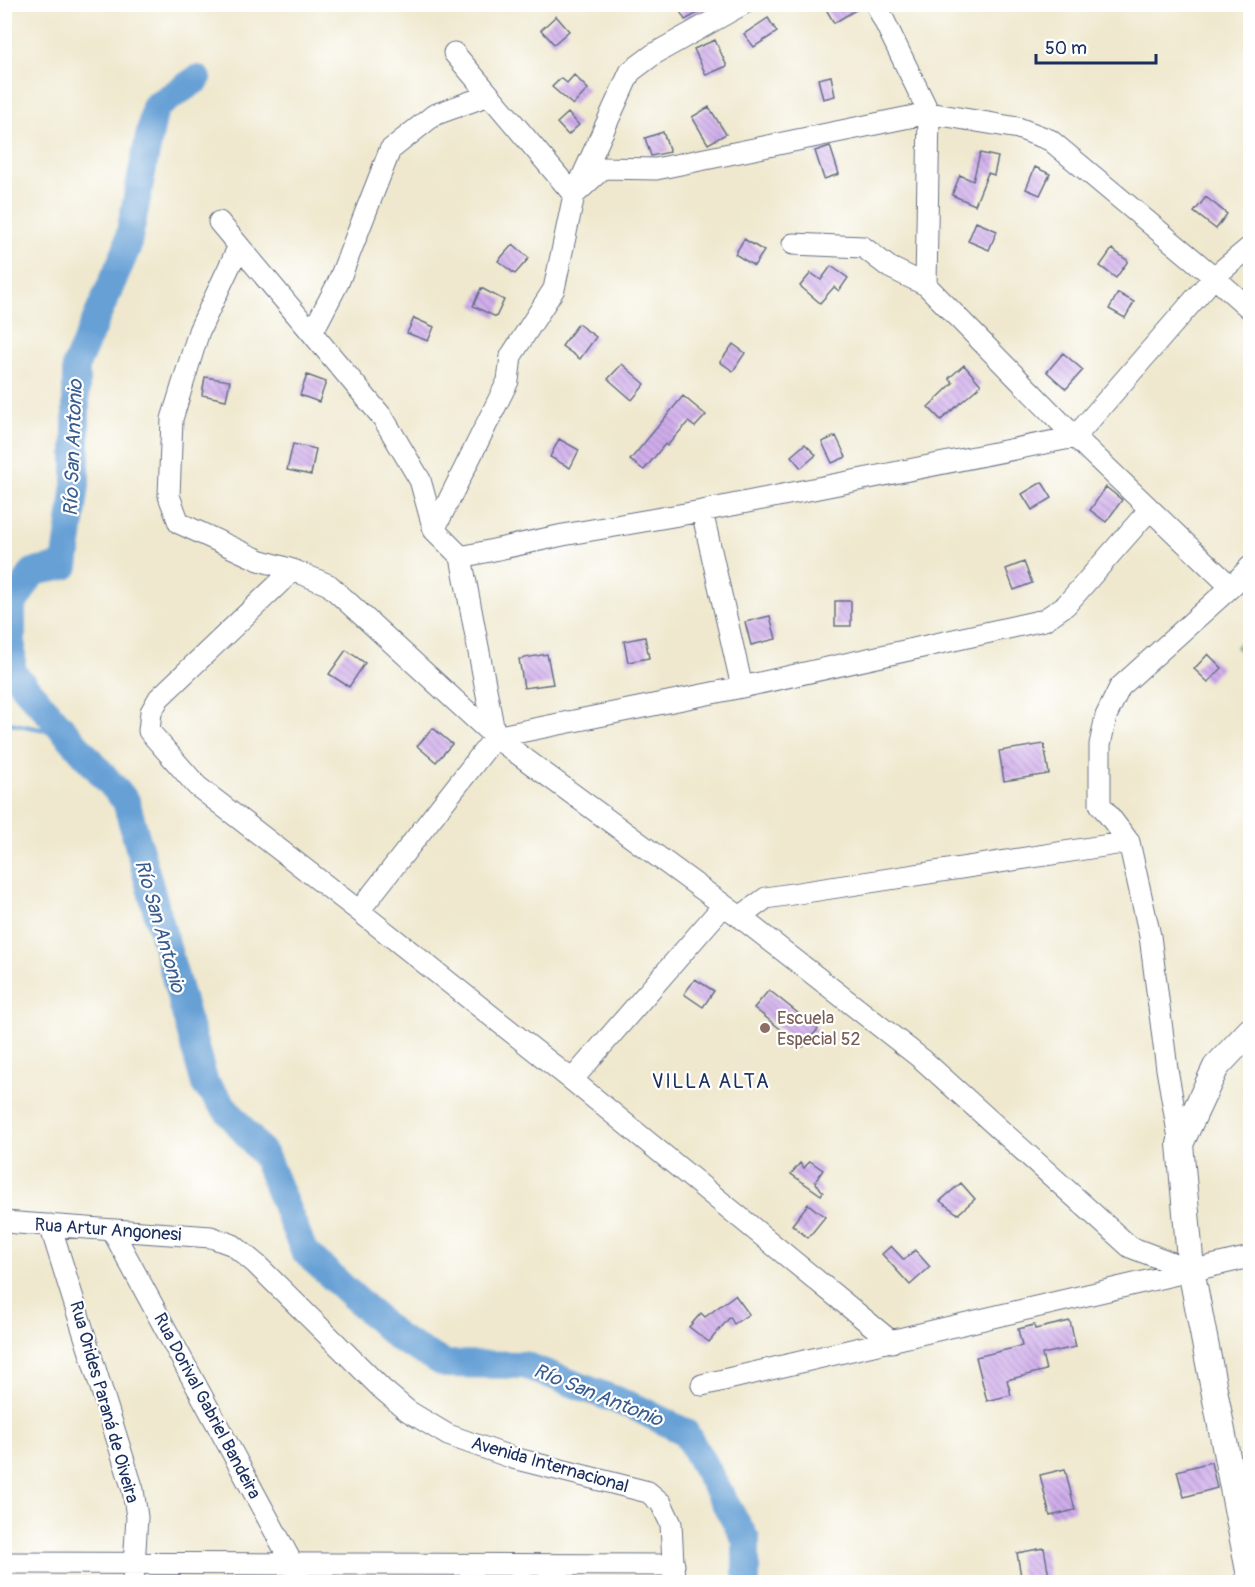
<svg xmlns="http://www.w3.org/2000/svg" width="1255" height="1587" font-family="Pangolin,sans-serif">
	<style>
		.pitch { fill: #92c576; stroke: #567a6a; stroke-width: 1.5 }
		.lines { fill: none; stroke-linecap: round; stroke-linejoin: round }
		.stream { stroke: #66a0d5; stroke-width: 4.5 }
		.river { stroke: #66a0d5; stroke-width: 28 }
		.building { fill: url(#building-back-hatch) }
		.minor-casing { stroke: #657085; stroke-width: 23 }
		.major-casing { stroke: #657085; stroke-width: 28 }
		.minor { stroke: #fff; stroke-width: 21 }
		.major { stroke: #fff; stroke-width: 26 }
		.education-dot { fill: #8d6e63; stroke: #fff; stroke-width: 2 }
		.labels { text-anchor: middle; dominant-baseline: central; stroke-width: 4.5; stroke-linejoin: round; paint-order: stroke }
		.education-label { font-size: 18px; fill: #785e54; stroke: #fff; text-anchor: start }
		.street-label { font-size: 18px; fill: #1b2f5e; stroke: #fff }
		.water-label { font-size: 20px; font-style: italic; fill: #395c8e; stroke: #fff }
		.neighbourhood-label { font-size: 20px; letter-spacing: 1.5px; fill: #1b2f5e; stroke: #fff }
	</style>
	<defs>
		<pattern id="building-back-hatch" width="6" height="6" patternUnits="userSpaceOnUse" patternTransform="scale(1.5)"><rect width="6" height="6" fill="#d0adeb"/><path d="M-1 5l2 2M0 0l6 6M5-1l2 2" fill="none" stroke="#a88dc2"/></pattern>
	</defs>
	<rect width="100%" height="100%" fill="#fff"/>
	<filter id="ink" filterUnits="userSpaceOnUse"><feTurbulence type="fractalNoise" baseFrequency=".0167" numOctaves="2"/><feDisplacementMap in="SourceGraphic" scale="12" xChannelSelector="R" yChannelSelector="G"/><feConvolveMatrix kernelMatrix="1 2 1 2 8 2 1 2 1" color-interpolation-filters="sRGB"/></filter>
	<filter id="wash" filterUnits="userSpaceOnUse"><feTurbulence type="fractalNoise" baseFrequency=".008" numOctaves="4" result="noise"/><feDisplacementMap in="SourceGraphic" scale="24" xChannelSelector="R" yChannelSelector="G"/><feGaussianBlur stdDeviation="1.35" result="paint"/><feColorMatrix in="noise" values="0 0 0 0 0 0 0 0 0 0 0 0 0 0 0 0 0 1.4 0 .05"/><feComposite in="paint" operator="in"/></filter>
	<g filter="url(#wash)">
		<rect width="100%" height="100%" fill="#efe8ce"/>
		<path class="pitch" d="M1250 632V660L1236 647Z"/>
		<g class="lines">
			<path class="stream" d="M4 722 66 734"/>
			<path class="river" d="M197 79 155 107 127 248 76 365V485L65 566 33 572 12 606V672L126 801 205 1084 265 1156 304 1251 398 1338 445 1364 524 1365 637 1408 685 1432 746 1540V1582"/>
		</g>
		<g id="blocks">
			<path class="building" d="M676 4H714L685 20Z
				M823 4H863L864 5 834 23Z
				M556 16 569 31 554 44 541 30Z
				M768 18 777 32 754 47 744 34Z
				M715 40 727 66 706 75 694 49Z
				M574 75 588 89 573 105 552 87 561 78 567 83Z
				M831 76 835 96 823 99 818 79Z
				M709 107 726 134 708 144 692 117Z
				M568 113 579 125 568 135 557 123Z
				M663 132 670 152 651 156 645 138Z
				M830 146 839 174 824 179 815 151Z
				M980 153 998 157 994 175 988 173 975 205 952 195 960 175 973 181Z
				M1035 167 1050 174 1040 195 1026 189Z
				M1206 197 1227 214 1216 229 1194 212Z
				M976 222 997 231 989 250 968 241Z
				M744 239 764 251 754 266 735 254Z
				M513 244 529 258 515 274 498 261Z
				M1112 249 1128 261 1116 278 1100 266Z
				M831 266 848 278 839 291 834 287 820 303 800 286 811 273 821 280Z
				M481 288 504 300 496 317 473 306Z
				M1118 293 1134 302 1125 318 1109 309Z
				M414 318 434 327 428 341 407 333Z
				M578 324 596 337 580 359 562 346Z
				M733 344 745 353 733 371 720 362Z
				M1063 353 1083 370 1066 389 1047 372Z
				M622 364 645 384 632 400 608 379Z
				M964 365 981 385 941 420 928 407 953 383 949 378Z
				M307 375 326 382 319 402 300 395Z
				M205 377 230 381 226 400 202 395Z
				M683 396 706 415 695 427 688 422 667 446 665 444 644 470 630 460Z
				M836 436 846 457 832 463 822 442Z
				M559 439 579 450 570 468 550 457Z
				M293 444 316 449 311 475 287 470Z
				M805 444 816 455 801 468 791 456Z
				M1042 482 1052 498 1032 510 1022 494Z
				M1106 487 1122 500 1106 522 1090 510Z
				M1024 562 1032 583 1014 590 1006 569Z
				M835 601H851V626H835Z
				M770 616 776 639 751 645 745 622Z
				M645 637 649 658 628 662 624 641Z
				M346 650 365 663 349 687 329 674Z
				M547 654 553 684 524 688 519 659Z
				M1208 654 1222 668 1208 682 1194 669Z
				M433 728 452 744 436 762 417 746Z
				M1044 744 1049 774 1004 781 999 751Z
				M695 979 714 991 703 1007 684 994Z
				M769 990 818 1029 803 1047 754 1008Z
				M810 1161 823 1170 815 1182 823 1192 821 1195 791 1174 800 1163 804 1168Z
				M961 1183 975 1199 958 1214 940 1201Z
				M808 1204 825 1217 808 1238 792 1225Z
				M891 1246 904 1260 915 1250 930 1267 910 1285 882 1254Z
				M735 1295 749 1314 734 1324 730 1317 709 1342 689 1327 701 1313 705 1317Z
				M1070 1321 1076 1347 1042 1354 1046 1370 1007 1380 1011 1395 987 1401 976 1357 1022 1346 1018 1329 1034 1325 1035 1329Z
				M1211 1462 1217 1488 1184 1497 1177 1471Z
				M1065 1469 1075 1510 1050 1516 1040 1475Z
				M1044 1548 1050 1582H1022L1017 1553Z"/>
		</g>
	</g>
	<g filter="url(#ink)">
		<use href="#blocks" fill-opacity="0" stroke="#657085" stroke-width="1.5"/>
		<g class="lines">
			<defs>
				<path id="minor" d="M876 4 929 113 1018 128 1050 140 1214 277 1250 247
					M454 53 574 195 630 72 654 54 743 4
					M219 222 383 418 420 480 434 530 461 557 495 737 359 911
					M793 244 863 247 889 267 926 285 1075 437 1231 587
					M239 246 199 331 172 419 169 496 179 523 259 560 293 570 329 585 495 737 740 917 923 1060 1130 1247 1191 1270
					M312 333 338 283 390 150 434 115 489 95
					M702 511 742 687
					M434 530 508 381 511 356 554 289 574 195 603 168 656 169 929 113 926 285
					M461 557 563 535 702 511 1075 437 1214 277 1250 309
					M293 570 159 698 151 712 149 731 197 786 359 911 572 1080 892 1342
					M495 737 742 687 1044 620 1066 605 1150 509
					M740 917 766 898 1129 842
					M572 1080 723 906
					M1180 1144 1167 1069 1150 936 1129 842 1100 804V745L1106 716 1120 687 1231 587 1250 567
					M4 1222 211 1237 233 1245 256 1264 382 1389 408 1411 448 1435 513 1458 648 1492 661 1503 671 1524 674 1582
					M50 1225 133 1490 137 1517 133 1582
					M112 1230 292 1563 300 1582
					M702 1385 1250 1257
					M4 1563 674 1565"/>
				<path id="major" d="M1250 1031 1216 1067 1180 1144 1191 1270 1250 1576"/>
			</defs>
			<use href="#minor" class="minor-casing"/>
			<use href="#major" class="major-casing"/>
			<use href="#minor" class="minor"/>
			<use href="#major" class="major"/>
		</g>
	</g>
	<circle class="education-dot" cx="765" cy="1028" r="6"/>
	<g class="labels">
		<g class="education-label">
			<text x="777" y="1018">Escuela<tspan x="777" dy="21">Especial 52</tspan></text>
		</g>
		<g class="street-label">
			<text transform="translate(108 1230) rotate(4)">Rua Artur Angonesi</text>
			<text transform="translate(104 1402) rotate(74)">Rua Orides Paraná de Oiveira</text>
			<text transform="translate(207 1406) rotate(62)">Rua Dorival Gabriel Bandeira</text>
			<text transform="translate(550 1465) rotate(16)">Avenida Internacional</text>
		</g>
		<g class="water-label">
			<text transform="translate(73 448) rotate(-88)">Río San Antonio</text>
			<text transform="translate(160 926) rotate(74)">Río San Antonio</text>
			<text transform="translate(598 1395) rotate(22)">Río San Antonio</text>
		</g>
		<g class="neighbourhood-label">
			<text x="711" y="1081">VILLA ALTA</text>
		</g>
	</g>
	<rect width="1255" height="1587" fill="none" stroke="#fff" stroke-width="24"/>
	<path d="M1036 54v9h120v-9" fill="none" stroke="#1b2f5e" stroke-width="3"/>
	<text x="1045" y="54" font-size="18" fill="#1b2f5e" stroke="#ffffff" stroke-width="4.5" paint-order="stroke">50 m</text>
</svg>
